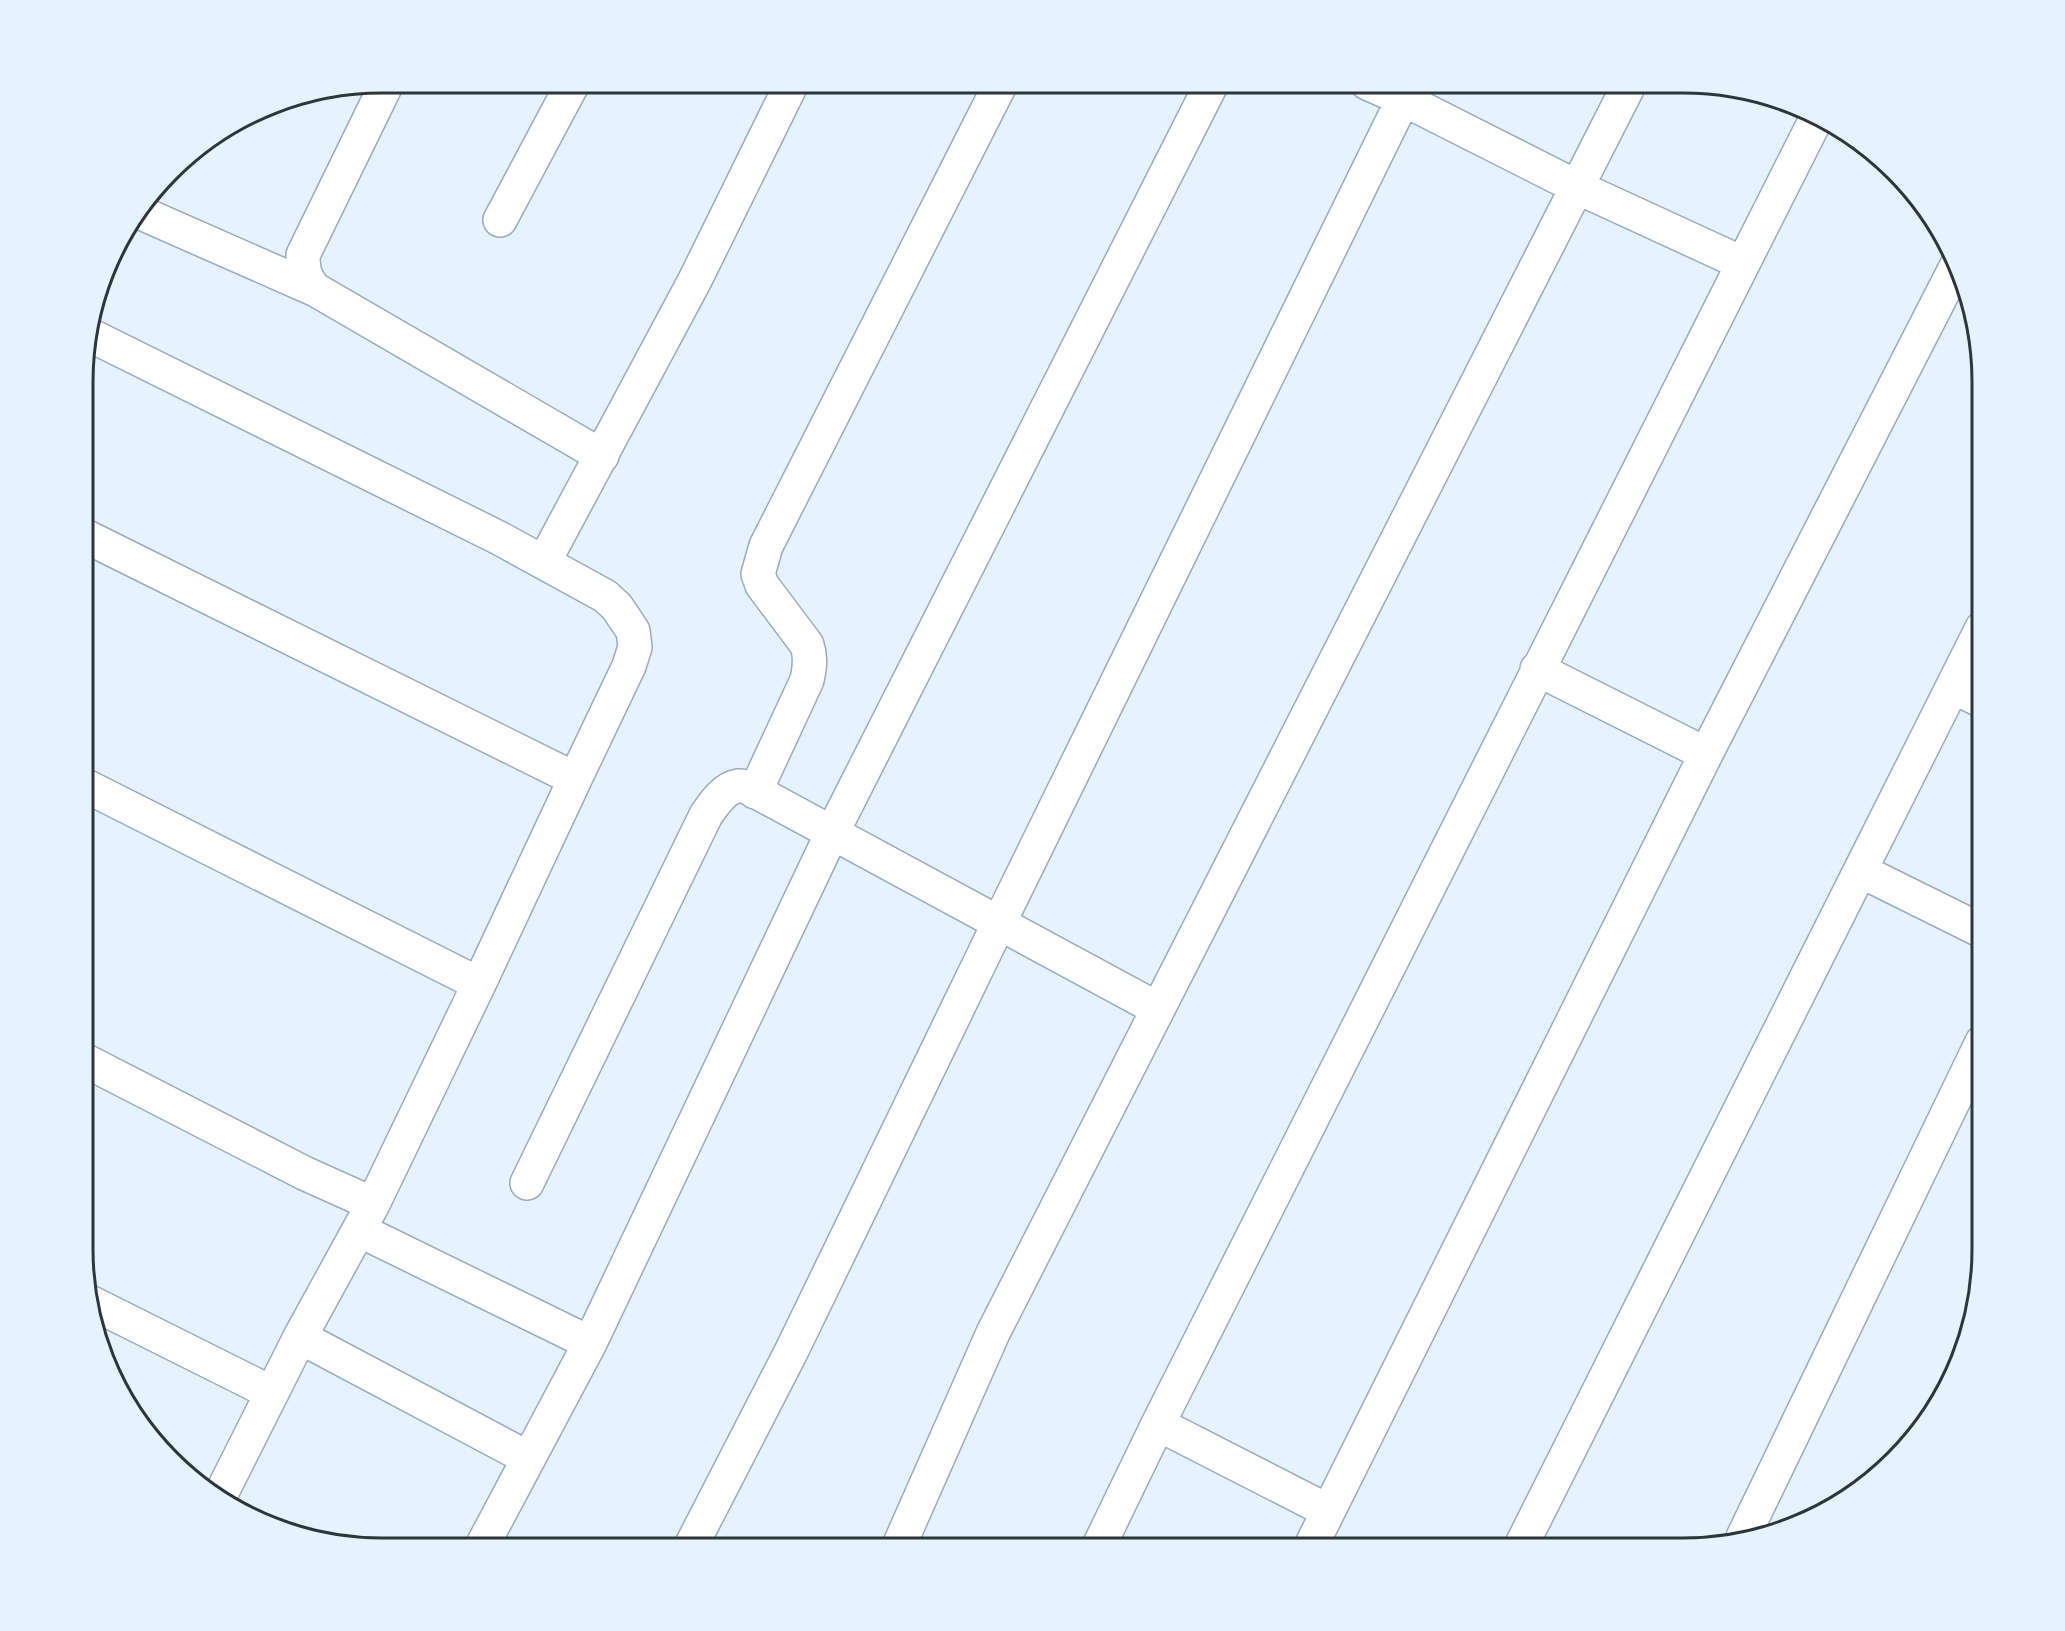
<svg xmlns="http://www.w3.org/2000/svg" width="2065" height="1631" font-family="Karla,sans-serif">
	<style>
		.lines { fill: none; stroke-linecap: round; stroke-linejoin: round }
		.street-casing { stroke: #97acbe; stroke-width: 36 }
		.street { stroke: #fff; stroke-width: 33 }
		.rim { fill: none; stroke: #2d353d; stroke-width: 3 }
	</style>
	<rect width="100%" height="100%" fill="#e6f3ff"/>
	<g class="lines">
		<defs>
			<path id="street" d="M387 83 303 255C303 270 305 279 316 290L602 456
				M1367 83 1403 99 1579 188 1742 263
				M139 212 316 290
				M500 220 573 83
				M88 334 499 538 605 596 617 607 633 631 635 647 629 666 575 779
				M85 536 575 779 479 984
				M544 562 695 280 792 83
				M1537 669 1706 754
				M1953 687 1982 701
				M84 785 479 984 373 1204 300 1337 220 1496
				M755 792 807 680C810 667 811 657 807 645L762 585 758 574 766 546 1001 83
				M1861 871 1982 931
				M84 1060 304 1173 373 1204
				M527 1183 706 815C713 805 724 788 738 786 747 785 758 793 766 797L1158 1009
				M359 1230 590 1343 481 1548
				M92 1303 272 1393
				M300 1337 528 1458
				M590 1343 832 833 1212 83
				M1158 1424 1328 1511
				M1743 1537 1982 1042
				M690 1548 791 1352 999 923 1411 83
				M898 1548 993 1333 1630 83
				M1098 1548 1158 1424 1817 117
				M1310 1548 1706 754 1957 265
				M1520 1548 1982 628"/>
		</defs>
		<use href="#street" class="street-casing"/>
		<use href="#street" class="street"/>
	</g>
	<path d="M0 0H2065V1631H0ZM382 93H1683A289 289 0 0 1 1972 382V1249A289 289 0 0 1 1683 1538H382A289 289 0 0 1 93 1249V382A289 289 0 0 1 382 93Z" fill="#e6f3ff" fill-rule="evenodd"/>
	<path class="rim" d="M382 93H1683A289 289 0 0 1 1972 382V1249A289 289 0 0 1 1683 1538H382A289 289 0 0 1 93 1249V382A289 289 0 0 1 382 93Z"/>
</svg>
